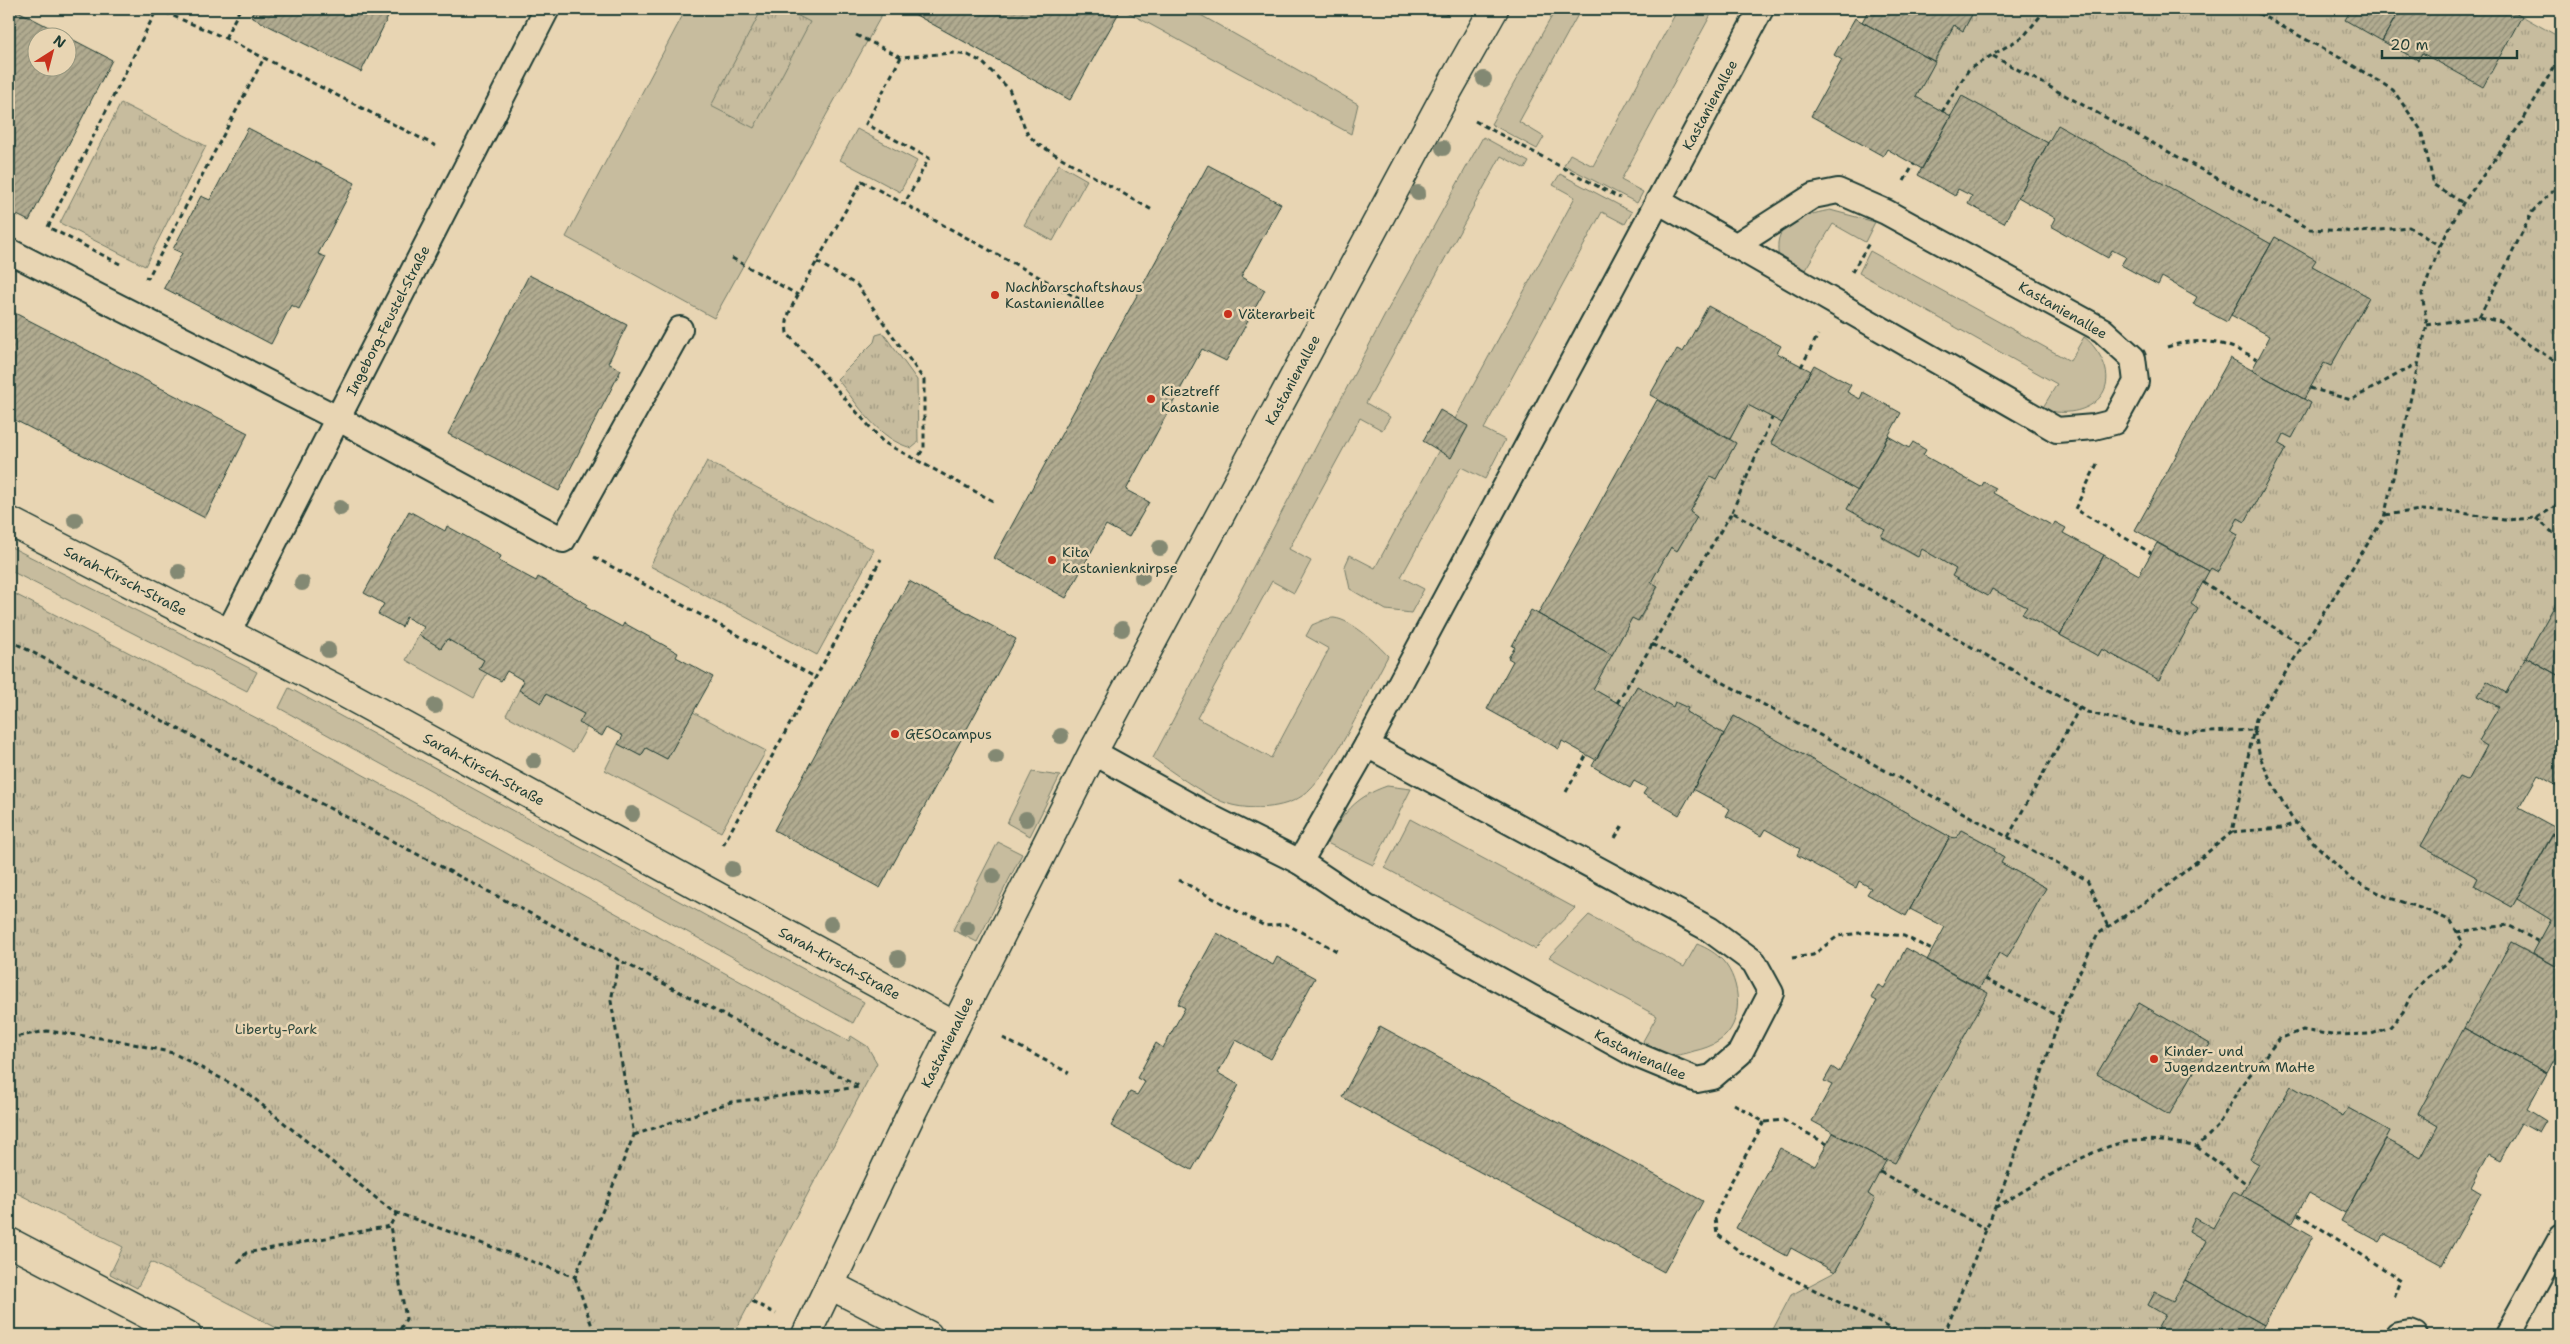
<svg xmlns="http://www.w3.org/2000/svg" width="2570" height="1344" font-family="'Shantell Sans',sans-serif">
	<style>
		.grass { fill: #c7bc9e; stroke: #737c69 }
		.park { fill: url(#park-tufts); stroke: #737c69; fill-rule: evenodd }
		.building { fill: url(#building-hatch); stroke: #1f3d34; fill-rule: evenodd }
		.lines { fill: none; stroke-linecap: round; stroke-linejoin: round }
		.lane-casing { stroke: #1f3d34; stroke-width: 28 }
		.street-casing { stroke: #1f3d34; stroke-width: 31 }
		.path { stroke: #1f3d34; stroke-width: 3; stroke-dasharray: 5 4; stroke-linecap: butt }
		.lane { stroke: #e8d5b3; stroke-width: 24 }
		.street { stroke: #e8d5b3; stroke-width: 28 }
		.tree { fill: #838973 }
		.poi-dot { fill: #c8321e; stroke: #e8d5b3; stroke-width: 2 }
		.labels { text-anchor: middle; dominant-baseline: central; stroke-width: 5; stroke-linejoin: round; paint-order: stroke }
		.street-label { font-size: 14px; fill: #1f3d34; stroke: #e8d5b3 }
		.poi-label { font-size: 14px; fill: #1f3d34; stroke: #e8d5b3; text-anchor: start }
		.park-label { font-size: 14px; fill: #304a3f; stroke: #e8d5b3 }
	</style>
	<defs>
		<pattern id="park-tufts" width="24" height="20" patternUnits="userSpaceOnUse" patternTransform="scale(1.25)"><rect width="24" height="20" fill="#c7bc9e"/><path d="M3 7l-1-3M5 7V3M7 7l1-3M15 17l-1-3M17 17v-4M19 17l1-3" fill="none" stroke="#a19a82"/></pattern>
		<pattern id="building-hatch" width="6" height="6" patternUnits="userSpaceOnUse" patternTransform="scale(1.25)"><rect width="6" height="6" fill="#b1ab90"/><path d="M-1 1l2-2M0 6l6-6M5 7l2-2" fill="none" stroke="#8f8c76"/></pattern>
	</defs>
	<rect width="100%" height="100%" fill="#e8d5b3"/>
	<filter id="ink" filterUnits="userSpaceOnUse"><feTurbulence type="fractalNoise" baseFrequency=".02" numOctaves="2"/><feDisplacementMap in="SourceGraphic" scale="10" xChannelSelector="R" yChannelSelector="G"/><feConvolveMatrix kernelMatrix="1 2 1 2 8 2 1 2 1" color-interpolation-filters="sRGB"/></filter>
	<g filter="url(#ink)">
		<path class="grass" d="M686 9H885L714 318 566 237Z
			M1122 9H1190L1358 104 1351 134Z
			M1556 9H1581L1519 122 1544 137 1537 149 1491 124Z
			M1678 9H1714L1621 180 1643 192 1637 203 1564 165 1570 154 1593 166Z
			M857 129 917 161 900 192 840 160Z
			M1483 137 1529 162 1525 169 1501 156 1366 403 1390 417 1382 430 1360 418 1289 549 1311 561 1294 593 1272 581 1197 718 1271 758 1329 649 1306 636 1312 625C1319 622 1327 618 1334 618 1352 620 1377 644 1388 656 1369 690 1331 776 1302 796 1283 809 1253 810 1232 805 1209 799 1172 772 1153 758L1386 313Z
			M1560 174 1632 212 1625 224 1602 212 1484 429 1505 440 1485 479 1461 467 1401 577 1424 589 1411 613 1386 610 1350 589 1345 566 1350 555 1375 568 1439 450 1451 457 1468 427 1455 419 1575 197 1553 185Z
			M1830 210 1875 222 1865 242 1833 224 1803 273C1797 270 1787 267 1782 262 1777 256 1778 250 1778 243 1780 220 1811 214 1830 210Z
			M1870 251 2070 361 2084 337C2091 342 2094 347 2099 354 2125 396 2081 422 2042 409L2057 384 1859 273Z
			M9 546 257 672 247 691 9 570Z
			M419 635 441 648 447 639 484 660 479 668 487 673 474 698 406 660Z
			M289 688 864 1002 853 1023 279 708Z
			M519 690 541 703 546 694 584 714 587 727 573 752 506 715Z
			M693 712 766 751 721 832 605 770 618 744 641 756 646 748 667 759Z
			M1032 772 1060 776 1030 836 1007 823Z
			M1387 786 1411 789 1373 865 1327 843C1342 814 1355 797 1387 786Z
			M1410 819 1575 908 1535 949 1385 868Z
			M998 842 1022 854 977 942 953 930Z
			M1589 915 1684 967 1697 944C1707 948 1716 953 1723 961 1741 981 1745 1024 1719 1041 1712 1046 1703 1049 1694 1051 1688 1053 1678 1056 1671 1055 1662 1053 1652 1045 1643 1041L1657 1016 1549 957Z"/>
		<path class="park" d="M762 9H785L810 22 754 128 711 106Z
			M1975 9H2342L2349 13 2346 20 2418 60 2422 53 2522 16 2561 38V594L2506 693 2487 681 2479 695 2499 707 2479 741 2487 746 2468 781 2459 777 2421 846 2478 878 2474 886 2512 907 2517 899 2551 920 2533 953 2511 942 2418 1114 2438 1126 2421 1158 2386 1139 2390 1131 2348 1108 2343 1116 2291 1086 2250 1159 2259 1164 2241 1195 2234 1192 2213 1228 2195 1219 2189 1231 2206 1241 2173 1301 2155 1292 2148 1305 2165 1315 2154 1335H1770L1791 1295 1835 1272 1875 1199 1868 1194 1886 1159 1895 1163 1987 993 1979 989 1999 953 2046 888 2001 863 2004 857 1994 851 1995 848 1961 830 1956 838 1950 837 1734 716 1724 734 1686 712 1687 708 1675 702 1673 707 1637 686 1625 707 1593 689 1632 618 1639 621 1658 587 1651 582 1671 547 1678 550 1697 517 1690 512 1710 476 1716 479 1736 443 1730 439 1748 405 1782 423 1771 443 1858 491 1848 509 1885 530 1881 537 1917 557 1922 549 1956 569 1953 576 1988 596 1992 589 2027 607 2023 615 2098 656 2102 649 2158 680 2198 609 2191 604 2209 571 2211 568 2218 572 2238 535 2231 531 2238 518 2245 522 2286 448 2279 444 2284 434 2292 438 2311 403 2304 399 2324 363 2331 366 2369 297 2312 266 2315 260 2275 237 2271 244 2058 126 2048 143 1962 96 1951 116 1916 97 1954 25 1963 31ZM2139 1003 2210 1044 2169 1115 2097 1074Z
			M121 103 206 146 145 266 60 223Z
			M1059 164 1087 180 1053 241 1024 225Z
			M883 333 917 380 918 443 912 448C878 440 858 404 837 379L874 342 876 335Z
			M707 461 874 550 817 655 650 566Z
			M9 591 307 744 849 1041 851 1036 867 1046 877 1063 733 1335H290L151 1262 137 1288 110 1274 123 1247 9 1189Z"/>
		<path class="building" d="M9 9H14L112 60 29 221 9 211ZM38 38H68V68H38Z
			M255 9H392L361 72 251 17Z
			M905 9H1121L1070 100Z
			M1869 9H1975L1963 31 1954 25 1934 61 1862 22Z
			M2342 9H2400L2382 41 2345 20 2349 13Z
			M2400 9H2514L2513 11 2522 16 2483 87 2422 53 2418 60 2382 41Z
			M1855 18 1935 62 1916 97 1951 116 1922 169 1887 149 1883 156 1811 116 1842 60 1834 55Z
			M1962 96 2048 143 2004 223 1968 204 1972 196 1958 189 1955 196 1918 175Z
			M2058 125 2271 244 2227 322 2193 304 2197 297 2162 277 2158 285 2121 265 2126 257 2112 250 2108 258 2051 226 2055 218 2018 197Z
			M248 128 355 183 318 254 326 257 299 309 291 305 271 344 164 288 182 253 173 249 201 196 210 200Z
			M1208 165 1281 204 1241 277 1265 290 1226 361 1202 349 1126 490 1149 502 1129 537 1106 525 1066 598 994 558Z
			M2275 237 2316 260 2312 266 2369 297 2331 366 2324 363 2304 399 2252 370 2270 336 2231 315Z
			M529 275 627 325 608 363 621 370 559 491 448 434Z
			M1708 306 1781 346 1777 353 1811 371 1782 423 1748 405 1730 439 1650 395 1670 359 1671 360 1677 349 1683 352Z
			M9 310 248 433 205 518 9 417Z
			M2230 358 2311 403 2292 438 2284 434 2279 444 2286 448 2245 522 2238 518 2231 531 2238 535 2218 572 2211 568 2209 571 2135 530Z
			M1814 365 1851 385 1847 392 1860 399 1863 392 1901 413 1858 491 1771 443Z
			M1657 400 1736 443 1716 479 1710 476 1690 512 1697 517 1677 551 1671 547 1651 582 1658 586 1638 621 1632 618 1612 655 1538 614Z
			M1440 410 1468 426 1451 458 1423 441Z
			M1888 436 1909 448 1913 442 1926 450 1923 455 1981 487 1984 482 1996 488 1993 493 2053 526 2055 522 2066 528 2063 533 2104 555 2060 635 2022 614 2027 607 1992 589 1988 596 1952 576 1956 569 1922 549 1918 557 1881 536 1885 530 1847 509Z
			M409 511 445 531 447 526 501 556 499 561 536 581 538 577 587 604 585 607 622 627 624 623 678 653 676 657 713 677 667 759 646 748 641 756 618 744 623 736 607 727 602 736 579 723 584 714 546 694 541 703 519 690 524 681 507 671 501 681 479 669 484 660 447 639 441 648 419 635 424 627 406 617 402 627 378 614 384 604 364 593Z
			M2157 543 2209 571 2191 604 2198 609 2159 680 2102 649 2098 656 2060 635 2104 555 2139 575Z
			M909 581 1016 639 880 888 774 830Z
			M2561 594V677L2526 657Z
			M1531 610 1612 655 1593 689 1625 707 1596 760 1562 741 1559 749 1487 709 1513 661 1508 658 1515 647 1512 646Z
			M2526 657 2561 677V782L2559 787 2538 775 2519 808 2556 828 2512 907 2474 886 2478 878 2421 846 2459 777 2468 781 2487 746 2479 741 2499 707 2478 696 2487 681 2506 693Z
			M1637 686 1673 707 1675 702 1688 708 1686 712 1724 734 1679 815 1643 794 1647 788 1634 781 1630 788 1592 766Z
			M1734 716 1950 837 1906 916 1867 894 1871 888 1859 881 1856 888 1797 855 1800 849 1765 829 1761 836 1726 816 1730 809 1693 789Z
			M2561 820V969L2533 953 2551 920 2517 899Z
			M1961 830 1995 848 1994 851 2004 857 2001 863 2046 888 2007 958 1999 953 1979 989 1927 960 1945 927 1910 909 1950 837 1956 838Z
			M1217 933 1273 965 1277 957 1315 978 1271 1059 1236 1040 1218 1073 1239 1085 1192 1170 1111 1126 1130 1092 1137 1095 1145 1082 1137 1078 1156 1043 1163 1048 1185 1008 1178 1004Z
			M2511 942 2561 969V1047L2547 1073 2464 1028Z
			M1906 948 1988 993 1895 1163 1886 1159V1161L1812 1121 1832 1085 1824 1081 1832 1067 1839 1072 1877 1001 1871 998 1878 985 1884 988Z
			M2139 1003 2210 1044 2169 1115 2097 1074Z
			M1380 1026 1703 1201 1664 1272 1342 1097Z
			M2464 1028 2547 1073 2527 1109 2546 1121 2539 1133 2521 1123 2500 1160 2489 1154 2471 1187 2481 1193 2442 1265 2385 1234 2380 1242 2341 1221 2386 1139 2421 1158 2438 1126 2418 1114Z
			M2291 1086 2343 1116 2348 1108 2390 1131 2345 1213 2309 1193 2292 1223 2241 1195 2259 1164 2250 1159Z
			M1833 1133 1886 1161 1868 1194 1875 1199 1835 1272 1791 1248 1787 1256 1736 1228 1780 1148 1815 1166Z
			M2234 1191 2313 1236 2264 1325 2185 1280 2206 1241 2189 1231 2195 1218 2213 1228Z
			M2185 1280 2264 1325 2258 1335H2154L2165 1315 2148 1305 2155 1292 2173 1301Z"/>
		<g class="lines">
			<defs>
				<g id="lane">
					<path d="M1658 201 2057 430 2094 427 2114 422 2136 382 2133 358 2102 330 1886 212 1838 191 1813 196 1735 246"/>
					<path d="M9 251 339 419 563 540 680 329"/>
					<path id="s1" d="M228 633 547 9"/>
					<path id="s2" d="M1093 752 1214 819 1300 862 1366 906 1634 1054 1697 1080 1712 1077 1740 1053 1771 993 1754 962 1709 929 1367 745"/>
					<path id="s3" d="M1300 862 1367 745 1761 9"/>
					<path d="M2398 1335 2410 1333 2415 1335"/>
					<path d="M2507 1335 2561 1237"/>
				</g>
				<g id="street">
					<path id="s4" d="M9 521 337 689 955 1026"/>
					<path d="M9 1242 187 1335"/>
					<path d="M832 1286 928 1335"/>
					<path id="s5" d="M806 1335 913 1110 1093 752 1441 103 1494 9"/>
				</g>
			</defs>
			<use href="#lane" class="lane-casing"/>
			<use href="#street" class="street-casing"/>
			<path class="path" d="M157 9 225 38 436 146
				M1437 9 1448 14
				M2250 9 2342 59 2393 90 2421 130 2434 185 2463 203
				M856 35 901 57 953 53 968 55 982 62 1009 89 1028 135 1039 145 1152 210
				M225 38 240 9
				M1993 56 2310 229 2360 232 2409 227 2440 246
				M901 57 866 124 929 158 905 203
				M1942 112 1969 69 2024 36 2046 9
				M1475 121 1620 198
				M1904 181 1914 164
				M732 258 798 295
				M817 262 857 285 924 380V448L917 459
				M120 264 48 227 157 9
				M1852 272 1869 243
				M145 277 148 278 264 58
				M2479 317 2501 276 2532 212 2561 182
				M2427 325 2479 317 2501 322 2528 344 2561 365
				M2167 347C2202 336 2226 342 2257 359
				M1801 367 1818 335
				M2310 388 2351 400 2418 363
				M2097 464 2075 509 2151 553
				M993 501 883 442 787 333C785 318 791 308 798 295L862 181 1098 309
				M1732 512 1772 418
				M2385 515 2420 510 2457 512 2504 520 2536 518 2561 503
				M2536 518 2561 540
				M594 557 815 677
				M2203 582 2303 646
				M9 640 861 1087
				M1652 644 2087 880 2108 927
				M1617 703 1732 512 2087 712 2129 723 2189 733 2254 730 2260 757 2271 781 2291 817 2315 844 2351 879 2387 897 2426 910 2451 921 2463 943 2446 964 2426 978 2411 995 2403 1012 2390 1027 2372 1034 2332 1035 2303 1030 2279 1039 2240 1087 2217 1127 2197 1147C2172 1141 2142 1137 2117 1144 2080 1154 2029 1189 1994 1208
				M1566 792 1587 754
				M2232 832 2281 828 2296 823
				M2008 837 2080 707
				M1615 838 1624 824
				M723 845 881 559
				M1179 880 1265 926 1286 924 1337 951
				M2457 932 2508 925 2539 942
				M1792 958 1813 955 1838 936 1867 932 1904 936 1932 950
				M1985 979 2060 1017
				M9 1038 47 1031 116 1040 173 1053 245 1091 392 1211 575 1277 634 1135 611 1001 619 959
				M1003 1038 1069 1073
				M1734 1104 1764 1122 1783 1120 1827 1144
				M1764 1122 1726 1191 1715 1217 1717 1234 1743 1254 1904 1335
				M634 1135 731 1102 860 1087
				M2197 1147 2247 1184
				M1880 1172 1986 1229
				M397 1212 390 1226 406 1319 397 1335
				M2298 1214 2401 1280 2393 1300
				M238 1263 246 1253 390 1226
				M575 1277 595 1335
				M752 1301 776 1314
				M1944 1335 2011 1167 2065 1002 2098 934 2161 891 2232 832 2256 719 2384 518 2427 325 2422 294 2440 246 2463 203 2522 122 2561 55"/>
			<use href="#lane" class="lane"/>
			<use href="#street" class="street"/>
		</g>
		<g class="tree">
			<circle cx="1484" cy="79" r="8"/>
			<circle cx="1443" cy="148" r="8"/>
			<circle cx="1418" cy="193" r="8"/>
			<circle cx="340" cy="508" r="8"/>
			<circle cx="75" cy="520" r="8"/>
			<circle cx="1160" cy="548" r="8"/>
			<circle cx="179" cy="572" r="8"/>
			<circle cx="1142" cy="577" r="8"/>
			<circle cx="302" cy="583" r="8"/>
			<circle cx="1122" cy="629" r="8"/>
			<circle cx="328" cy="650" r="8"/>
			<circle cx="435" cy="706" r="8"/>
			<circle cx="1061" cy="736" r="8"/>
			<circle cx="996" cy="757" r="8"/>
			<circle cx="534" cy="761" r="8"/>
			<circle cx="632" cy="814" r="8"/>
			<circle cx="1026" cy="819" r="8"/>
			<circle cx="732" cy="869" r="8"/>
			<circle cx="993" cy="876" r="8"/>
			<circle cx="831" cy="924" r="8"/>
			<circle cx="967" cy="928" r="8"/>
			<circle cx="898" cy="958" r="8"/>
		</g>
	</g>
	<g class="poi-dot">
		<circle cx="995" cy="295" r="5"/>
		<circle cx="1228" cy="314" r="5"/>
		<circle cx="1151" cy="399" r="5"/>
		<circle cx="1052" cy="560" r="5"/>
		<circle cx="895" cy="734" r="5"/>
		<circle cx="2154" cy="1059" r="5"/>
	</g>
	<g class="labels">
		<g class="street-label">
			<text stroke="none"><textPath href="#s3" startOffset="861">Kastanienallee</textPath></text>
			<text transform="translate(2063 310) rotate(30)">Kastanienallee</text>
			<text stroke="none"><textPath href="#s1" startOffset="351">Ingeborg-Feustel-Straße</textPath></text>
			<text stroke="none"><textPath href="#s5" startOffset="1072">Kastanienallee</textPath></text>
			<text stroke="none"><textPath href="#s4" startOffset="131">Sarah-Kirsch-Straße</textPath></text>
			<text stroke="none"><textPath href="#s4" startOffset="536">Sarah-Kirsch-Straße</textPath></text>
			<text stroke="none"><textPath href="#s4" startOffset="941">Sarah-Kirsch-Straße</textPath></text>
			<text stroke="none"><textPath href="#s5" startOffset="325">Kastanienallee</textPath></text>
			<text stroke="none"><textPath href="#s2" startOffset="626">Kastanienallee</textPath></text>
		</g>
		<g class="poi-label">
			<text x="1005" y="287">Nachbarschaftshaus<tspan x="1005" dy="16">Kastanienallee</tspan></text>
			<text x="1238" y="314">Väterarbeit</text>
			<text x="1161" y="391">Kieztreff<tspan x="1161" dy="16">Kastanie</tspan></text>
			<text x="1062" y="552">Kita<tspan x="1062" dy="16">Kastanienknirpse</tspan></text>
			<text x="905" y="734">GESOcampus</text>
			<text x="2164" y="1051">Kinder- und<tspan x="2164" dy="16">Jugendzentrum MaHe</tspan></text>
		</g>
		<g class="park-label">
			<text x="276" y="1029">Liberty-Park</text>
		</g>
	</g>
	<rect width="2570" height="1344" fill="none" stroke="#e8d5b3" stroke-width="30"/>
	<rect x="15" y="15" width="2540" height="1314" fill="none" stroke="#1f3d34" stroke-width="2" filter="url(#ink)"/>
	<g transform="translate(52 52) rotate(36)"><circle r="24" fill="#e8d5b3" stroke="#989880"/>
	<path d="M0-4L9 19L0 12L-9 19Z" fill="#c8321e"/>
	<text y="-8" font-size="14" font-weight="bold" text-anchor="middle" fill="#1f3d34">N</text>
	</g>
	<path d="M2382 50v8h135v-8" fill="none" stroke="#1f3d34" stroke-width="2.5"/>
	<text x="2390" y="50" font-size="15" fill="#1f3d34" stroke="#e8d5b3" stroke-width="4" paint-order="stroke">20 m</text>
</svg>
